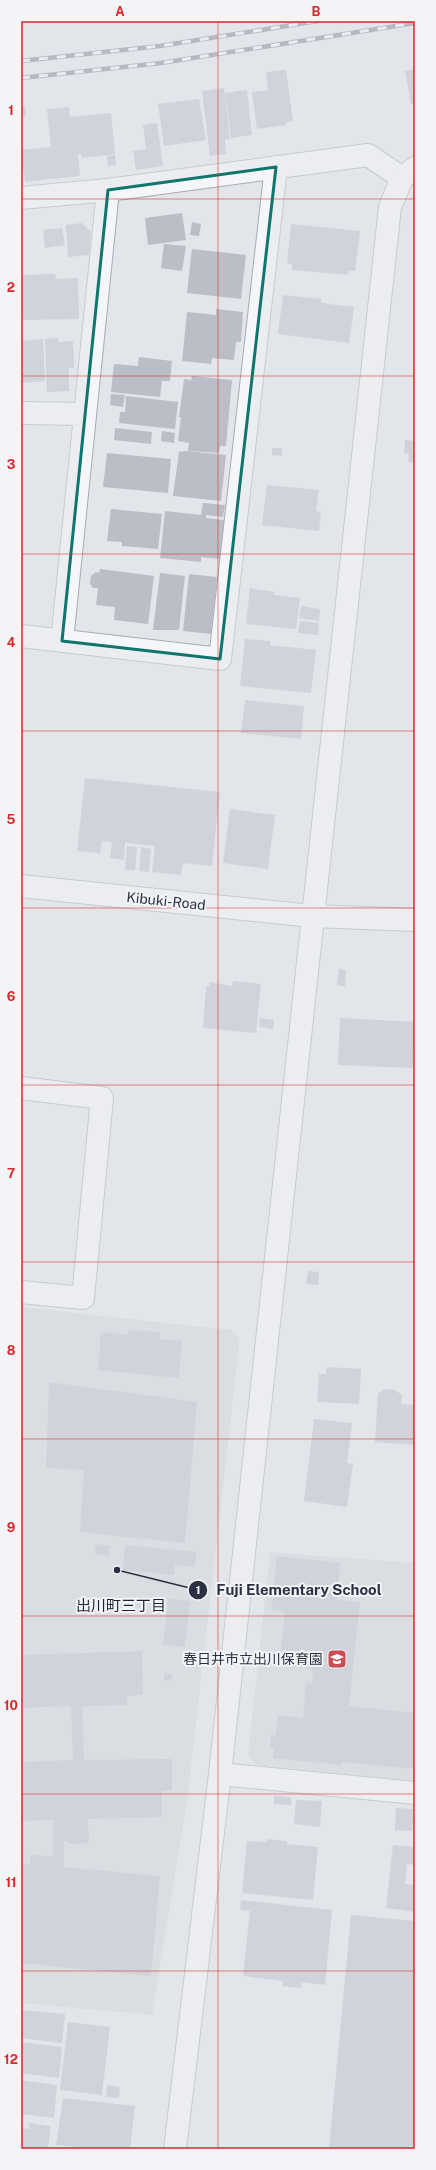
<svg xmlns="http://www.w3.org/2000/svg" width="436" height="2170" font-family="'Public Sans','Noto Sans JP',sans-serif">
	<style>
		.built { fill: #d1d4dc }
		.building { fill: #babec7 }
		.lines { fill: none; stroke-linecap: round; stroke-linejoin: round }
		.minor-casing { stroke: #a7abb4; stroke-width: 24 }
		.tertiary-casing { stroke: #a7abb4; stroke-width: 24 }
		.minor { stroke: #f5f6f9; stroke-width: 22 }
		.tertiary { stroke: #f5f6f9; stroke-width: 22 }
		.rail-casing { stroke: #7c8393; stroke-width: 4.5 }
		.rail { stroke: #f2f4f8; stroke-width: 3; stroke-dasharray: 9; stroke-linecap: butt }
		.marked { fill: none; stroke: #0f766e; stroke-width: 3; stroke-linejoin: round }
		.grid { fill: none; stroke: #d62828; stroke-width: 1; stroke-opacity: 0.55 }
		.labels { text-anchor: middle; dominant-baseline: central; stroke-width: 4; stroke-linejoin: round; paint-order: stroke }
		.street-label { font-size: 14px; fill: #2b3142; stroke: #f2f4f8 }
		.poi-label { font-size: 14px; fill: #2b3142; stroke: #f2f4f8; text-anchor: end }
		.neighbourhood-label { font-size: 15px; fill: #1d2333; stroke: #f2f4f8 }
		.leader { fill: none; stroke: #2b3142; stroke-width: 1.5 }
		.callout-dot { fill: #2b3142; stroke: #f2f4f8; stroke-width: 1.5 }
		.mark-label { font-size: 12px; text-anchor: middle; font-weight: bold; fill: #fff }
		.callout-label { font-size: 15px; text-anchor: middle; font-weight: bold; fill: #2b3142; stroke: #f2f4f8; stroke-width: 4; stroke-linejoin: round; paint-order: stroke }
		.neatline { fill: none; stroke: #d62828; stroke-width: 1.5 }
		.grid-label { font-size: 13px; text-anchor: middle; font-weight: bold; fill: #d62828 }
	</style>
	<rect width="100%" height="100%" fill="#e2e5ea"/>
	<path class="built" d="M21 1307 231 1330 240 1338 187 1802 152 2015 21 2003Z
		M270 1552 415 1563V1781L256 1765 248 1755Z"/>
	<path class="building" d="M415 69V104H411L405 71Z
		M286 70 293 121 286 122V125L257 129 252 92 268 90 266 72Z
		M224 88 230 139 225 140 226 154 210 156 202 91Z
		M247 90 252 135 231 138 225 93Z
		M199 99 206 140 164 146 158 104Z
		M21 106H25L26 116H21Z
		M69 107 70 117 111 113 115 154 82 158 81 154H78L80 176 25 182 21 150 51 147 47 109Z
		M157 123 163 166 136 170 133 151 146 149 143 125Z
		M115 155 116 165 108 166 107 156Z
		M182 213 186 240 148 245 145 218Z
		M192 222 201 224 199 236 190 235Z
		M82 223 91 232 89 255 68 257 66 225Z
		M291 224 360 231 355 271 349 270 348 275 292 270V264L287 263Z
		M62 228 65 245 45 248 43 230Z
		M164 244 186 246 182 271 161 268Z
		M192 249 246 255 241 299 187 293Z
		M55 274 56 279 78 278 79 319 23 320 22 275Z
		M283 295 321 299V303L354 307 349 343 278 334Z
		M216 309 243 312 241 342H236L234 360 212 358 211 364 182 361 187 312 216 315Z
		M58 338V342L73 341 74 368H69V391L47 392 45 339Z
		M43 339 45 381 21 383V341Z
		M139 357 172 361 170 381H162L160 397 111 392 114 364 138 366Z
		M192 376 232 380 226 446H220L219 453 188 451 189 443 178 441 181 417H179L184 379 191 380Z
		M111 394 125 395 123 407 110 405Z
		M126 396 178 402 175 429 119 423 120 412H125Z
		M115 428 152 432 151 444 114 440Z
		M162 431 175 433 174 443 161 441Z
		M405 440 415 441V463L408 462 409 454 404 453Z
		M272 448H282V456L272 455Z
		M185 451 226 455 221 501 173 496 179 452Z
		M107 453 171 459 168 493 103 487Z
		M267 485 319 490 316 511 321 512 319 531 262 525Z
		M203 503 225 505 223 517 206 515V518L224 520 220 559 201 557V562L160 558 165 511 201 515Z
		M111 509 162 514 158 549 122 546V542L107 541Z
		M100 569 154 576 148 624 114 620 115 607 96 605 98 588H93L90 584 91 576 96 572 99 573Z
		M160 573 185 576 179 630H153Z
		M189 574 217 577 211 634 183 631Z
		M250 588 274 592V595L300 598 296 629 246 624Z
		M301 606 320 609 319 621 299 618Z
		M300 621 319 623 318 635 298 633Z
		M245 639 270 641V645L316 650 311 693 240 686Z
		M245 700 304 706 301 739 241 733Z
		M85 778 220 792 212 866 183 863 181 875 152 872 155 846 125 843 124 860 110 858 112 842 102 841 100 853 77 851Z
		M230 809 275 815 268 869 223 863Z
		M127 846 137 847 135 870H125Z
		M141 847 151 849 149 872 139 871Z
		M339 969 346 970 345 986 337 985Z
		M233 981 261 984 256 1033 203 1028 206 986H209L210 982 232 986Z
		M260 1018 274 1020 273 1029 259 1027Z
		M340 1018 415 1022 413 1068 338 1065Z
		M308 1271 319 1272 318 1285 306 1284Z
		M129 1330 160 1332V1339L182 1341 179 1378 98 1370 101 1332 128 1335Z
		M327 1367 361 1369 359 1404 317 1402 319 1374H326Z
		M49 1382 197 1402 185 1543 80 1532 84 1470 46 1468Z
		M385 1389 395 1390 402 1395 401 1404 415 1405V1445L375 1442 378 1394Z
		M314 1419 352 1423 347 1463 353 1464 347 1507 304 1501Z
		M96 1544 110 1546 109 1556 95 1554Z
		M125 1545 196 1552 195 1567 175 1565 174 1575 123 1570Z
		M277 1556 340 1563 337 1600 360 1602 349 1706 415 1713V1769L342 1762V1765L273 1758 274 1748 270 1747 271 1735H276L278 1715 303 1718 306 1683 312 1684 313 1669 279 1666 285 1612 271 1610Z
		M168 1599 190 1601 185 1647 163 1645Z
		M142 1651 143 1695 127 1696V1705L82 1706 84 1760 172 1759V1790L162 1791V1817L88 1819 89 1843 68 1844V1841H64V1867L160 1876 151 1976 21 1963V1863L30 1864 31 1855 53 1856V1820L21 1821V1762L73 1760 71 1706 21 1708V1655Z
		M165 1673 172 1674 171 1681 164 1680Z
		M274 1796 291 1797V1805L274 1804Z
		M296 1800 322 1801 320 1827 294 1824Z
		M396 1808 414 1809 412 1831 395 1830Z
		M267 1839 287 1841V1844L318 1847 313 1900 242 1893 247 1841 267 1842Z
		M393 1845 415 1847V1865L407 1864 405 1884 415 1885V1912L386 1908Z
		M241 1900 332 1910 325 1985 301 1982V1988L282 1986 283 1981 243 1976 250 1911 240 1910Z
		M351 1915 415 1921V2149H329Z
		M21 2010 65 2014 62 2043 21 2038Z
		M68 2022 110 2027 102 2095 60 2090Z
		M21 2042 62 2047 59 2078 21 2073Z
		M21 2080 57 2085 54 2118 21 2114Z
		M107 2085 120 2087 119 2098 106 2097Z
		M63 2098 135 2106 130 2149H92L56 2145Z
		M29 2123 51 2126 48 2149H21V2128L29 2129Z"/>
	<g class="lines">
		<defs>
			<path id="minor" d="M21 198 108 190 368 155 402 178
				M21 413 84 414
				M21 636 220 659 276 167
				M62 641 108 190
				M21 1088 102 1098 83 1298 21 1292
				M220 1774 415 1793"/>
			<path id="tertiary" d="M21 886 312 916 415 920
				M175 2149 220 1774 390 207 402 178 415 168"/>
		</defs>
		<use href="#minor" class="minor-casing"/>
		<use href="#tertiary" class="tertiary-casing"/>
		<use href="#minor" class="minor"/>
		<use href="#tertiary" class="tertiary"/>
		<defs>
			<path id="rail" d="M21 61 160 46 318 21
				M21 78 161 63 415 23"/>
		</defs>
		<use href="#rail" class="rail-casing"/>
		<use href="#rail" class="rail"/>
	</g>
	<path d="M0 0H436V2170H0ZM276 167 220 659 62 641 108 190Z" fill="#e2e5ea" fill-opacity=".55" fill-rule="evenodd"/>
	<path class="marked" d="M276 167 220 659 62 641 108 190Z"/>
	<path class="grid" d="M218 21V2149M21 199H415M21 376H415M21 554H415M21 731H415M21 908H415M21 1085H415M21 1262H415M21 1439H415M21 1616H415M21 1794H415M21 1971H415"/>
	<defs>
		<symbol id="school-square" viewBox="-11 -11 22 22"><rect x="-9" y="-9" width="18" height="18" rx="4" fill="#ca4c55" stroke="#f2f4f8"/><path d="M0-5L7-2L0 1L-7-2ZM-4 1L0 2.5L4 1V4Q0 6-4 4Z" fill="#fff"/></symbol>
	</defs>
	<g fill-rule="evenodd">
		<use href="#school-square" x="326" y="1648" width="22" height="22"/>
	</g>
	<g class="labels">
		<g class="street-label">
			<text transform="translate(166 901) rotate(6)">Kibuki-Road</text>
		</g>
		<g class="poi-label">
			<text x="323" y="1659">春日井市立出川保育園</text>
		</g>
		<g class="neighbourhood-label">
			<text x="121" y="1605">出川町三丁目</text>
		</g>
	</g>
	<path class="leader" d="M117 1570L198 1590"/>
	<g class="callout-dot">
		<circle cx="117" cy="1570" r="4"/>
		<circle cx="198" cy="1590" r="10"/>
	</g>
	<g class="mark-label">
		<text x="198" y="1594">1</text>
	</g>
	<g class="callout-label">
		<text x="299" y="1595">Fuji Elementary School</text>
	</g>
	<rect width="436" height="2170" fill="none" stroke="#f2f4f8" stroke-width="44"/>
	<rect x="22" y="22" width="392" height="2126" class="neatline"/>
	<g class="grid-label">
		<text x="120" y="16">A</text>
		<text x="316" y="16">B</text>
		<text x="11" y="115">1</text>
		<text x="11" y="292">2</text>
		<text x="11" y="469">3</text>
		<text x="11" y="647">4</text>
		<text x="11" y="824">5</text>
		<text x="11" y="1001">6</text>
		<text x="11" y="1178">7</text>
		<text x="11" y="1355">8</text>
		<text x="11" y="1532">9</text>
		<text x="11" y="1710">10</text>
		<text x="11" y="1887">11</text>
		<text x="11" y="2064">12</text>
	</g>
</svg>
